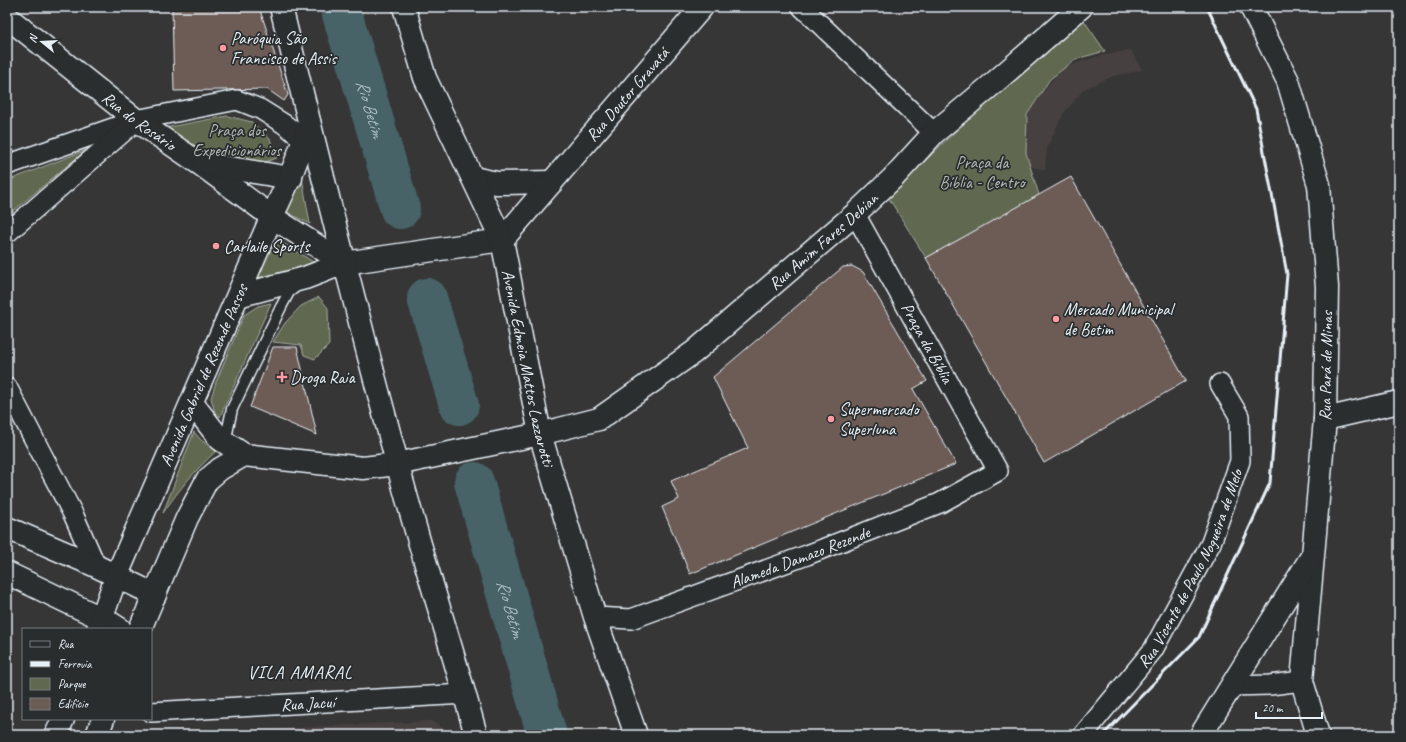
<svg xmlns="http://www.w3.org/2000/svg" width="1406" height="742" font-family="Caveat,sans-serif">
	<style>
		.built { fill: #474140 }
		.green { fill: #60684f; stroke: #a4aca4 }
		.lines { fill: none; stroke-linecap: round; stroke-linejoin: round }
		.river { stroke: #466467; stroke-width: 40 }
		.building { fill: #6d5b56; stroke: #e8f1f8 }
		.lane-casing { stroke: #e8f1f8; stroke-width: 13 }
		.street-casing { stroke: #e8f1f8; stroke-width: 22 }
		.secondary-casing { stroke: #e8f1f8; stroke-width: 25 }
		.primary-casing { stroke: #e8f1f8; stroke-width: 25 }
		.lane { stroke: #2a2d2e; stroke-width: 10 }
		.street { stroke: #2a2d2e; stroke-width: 19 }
		.secondary { stroke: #2a2d2e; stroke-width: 22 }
		.primary { stroke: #2a2d2e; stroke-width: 22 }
		.rail { stroke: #e8f1f8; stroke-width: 3 }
		.poi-dot { fill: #ff9aa2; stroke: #2a2d2e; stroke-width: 1.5 }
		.labels { text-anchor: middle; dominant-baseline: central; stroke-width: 3.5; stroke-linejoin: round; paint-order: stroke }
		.poi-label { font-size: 17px; fill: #e8f1f8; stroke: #2a2d2e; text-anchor: start }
		.street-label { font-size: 17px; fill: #e8f1f8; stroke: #2a2d2e }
		.park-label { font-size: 17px; fill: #b2bab4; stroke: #2a2d2e }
		.water-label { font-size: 18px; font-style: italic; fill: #a7b9be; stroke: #2a2d2e }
		.neighbourhood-label { font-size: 18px; letter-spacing: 1px; fill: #e8f1f8; stroke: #2a2d2e }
	</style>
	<rect width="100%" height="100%" fill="#373636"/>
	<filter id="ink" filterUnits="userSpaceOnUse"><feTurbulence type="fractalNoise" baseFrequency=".025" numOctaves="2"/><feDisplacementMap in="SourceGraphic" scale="8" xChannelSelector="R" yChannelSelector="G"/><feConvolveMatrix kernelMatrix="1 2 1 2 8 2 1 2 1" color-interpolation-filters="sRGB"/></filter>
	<g filter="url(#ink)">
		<path class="built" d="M1131 50 1142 70 1113 76 1084 89 1063 114 1047 147 1045 170 1024 165 1020 140 1032 106 1062 68 1099 56Z
			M431 721 450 732 451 735H152Z"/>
		<path class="green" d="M1078 12 1105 51 1076 59 1050 79 1027 115 1026 153 1039 195 926 258 888 197Z
			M227 116 252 122 270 139 277 158 262 163 207 154 159 129Z
			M86 150 7 216V181Z
			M300 166 310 224 283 210Z
			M272 236 315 263 257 279Z
			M319 297 328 308 329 345 315 359 304 355 301 345 273 342 285 323 301 306Z
			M271 303 220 417 215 413 211 398 216 382 244 315 258 306Z
			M194 432 201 440 216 451C194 472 180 488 163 513Z"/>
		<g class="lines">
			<g class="river">
				<path id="s1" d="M340 7 400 209"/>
				<path d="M427 298 459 405"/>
				<path id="s2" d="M474 482 547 735"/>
			</g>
		</g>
		<path class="building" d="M172 7H259L288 95 284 101 267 89 174 91Z
			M1071 177 1186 381 1044 463 926 258Z
			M852 266 863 272 927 381 913 389 956 464 690 574 662 507 679 499 671 481 748 448 713 377 843 267Z
			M273 347H297L317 435 250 407Z"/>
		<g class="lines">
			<defs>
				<path id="lane" d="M225 443 232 409 281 307 289 292 298 285"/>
				<g id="street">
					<path d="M802 7 934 133"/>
					<path d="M7 165 136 120 237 100 260 109 284 124 304 140"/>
					<path d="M7 233 129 127"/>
					<path d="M7 387 74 516 96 566"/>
					<path id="s3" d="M595 617 631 619 807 555 940 503 998 471 855 214"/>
					<path d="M1231 686 1270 685 1302 681"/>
					<path id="s4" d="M151 712 465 694"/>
					<path id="s5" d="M1083 735 1153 650 1211 543 1240 461 1239 416 1220 384"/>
				</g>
				<g id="secondary">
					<path d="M1251 7 1288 81 1319 185 1327 287 1325 419 1302 681 1318 735"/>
					<path id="s6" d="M7 17 136 120 200 164 275 219 344 263"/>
					<path d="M205 164 291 178"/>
					<path d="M473 178 497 183 552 182"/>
					<path id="s7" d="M238 296 305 278 344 263 502 240 702 7"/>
					<path id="s8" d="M192 403 220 439 244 455 363 468 397 464 421 459 540 434 599 419 694 352 855 214 893 178 934 133 995 82 1081 7"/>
					<path d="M1325 419 1399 402"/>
					<path d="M7 528 96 566 155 595"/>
					<path d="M7 573 109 622 120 629"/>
					<path id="s9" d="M98 629 116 577 272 216C287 186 300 155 309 122"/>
					<path d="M140 629 187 518 207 480 220 469 244 455"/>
					<path d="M56 735 63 719"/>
					<path d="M97 735 103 719"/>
					<path d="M1201 735 1312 556"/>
				</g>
				<g id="primary">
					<path d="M281 7C318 159 356 311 397 462 421 554 451 643 476 735"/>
					<path id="s10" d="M404 7 425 78 502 240 540 434 595 617 636 735"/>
				</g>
			</defs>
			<use href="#lane" class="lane-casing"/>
			<use href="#street" class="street-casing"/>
			<use href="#secondary" class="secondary-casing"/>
			<use href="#primary" class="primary-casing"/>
			<use href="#lane" class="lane"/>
			<use href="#street" class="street"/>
			<use href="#secondary" class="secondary"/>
			<use href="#primary" class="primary"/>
			<path class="rail" d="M1103 735 1199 637 1270 483 1287 274 1256 109 1207 7"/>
		</g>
	</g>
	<g class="poi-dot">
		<circle cx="223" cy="48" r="4"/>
		<circle cx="216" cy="246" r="4"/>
		<circle cx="1056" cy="319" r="4"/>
		<path d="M280 371h4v4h4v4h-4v4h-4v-4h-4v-4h4z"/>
		<circle cx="831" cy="419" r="4"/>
	</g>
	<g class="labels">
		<g class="poi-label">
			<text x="231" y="38">Paróquia São<tspan x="231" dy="20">Francisco de Assis</tspan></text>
			<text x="224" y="246">Carlaile Sports</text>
			<text x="1064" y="309">Mercado Municipal<tspan x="1064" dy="20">de Betim</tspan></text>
			<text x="290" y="377">Droga Raia</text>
			<text x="839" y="409">Supermercado<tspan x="839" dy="20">Superluna</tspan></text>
		</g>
		<g class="street-label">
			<text stroke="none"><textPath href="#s7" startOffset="463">Rua Doutor Gravatá</textPath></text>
			<text stroke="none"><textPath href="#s6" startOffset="168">Rua do Rosário</textPath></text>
			<text stroke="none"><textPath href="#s8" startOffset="722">Rua Amim Fares Debian</textPath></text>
			<text transform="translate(927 343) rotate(61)">Praça da Bíblia</text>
			<text transform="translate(1326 366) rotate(-89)">Rua Pará de Minas</text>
			<text stroke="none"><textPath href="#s10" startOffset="384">Avenida Edmeia Mattos Lazzarotti</textPath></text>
			<text stroke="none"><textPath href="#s9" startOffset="275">Avenida Gabriel de Rezende Passos</textPath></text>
			<text stroke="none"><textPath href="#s3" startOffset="216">Alameda Damazo Rezende</textPath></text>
			<text stroke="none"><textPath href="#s5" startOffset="200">Rua Vicente de Paulo Nogueira de Melo</textPath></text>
			<text stroke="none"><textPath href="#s4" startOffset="157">Rua Jacuí</textPath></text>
		</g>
		<g class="park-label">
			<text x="237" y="130">Praça dos<tspan x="237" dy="20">Expedicionários</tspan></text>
			<text x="982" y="162">Praça da<tspan x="982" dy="20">Bíblia - Centro</tspan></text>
		</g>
		<g class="water-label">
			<text stroke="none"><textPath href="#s1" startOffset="106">Rio Betim</textPath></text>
			<text stroke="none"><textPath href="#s2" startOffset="132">Rio Betim</textPath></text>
		</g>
		<g class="neighbourhood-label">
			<text x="300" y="672">VILA AMARAL</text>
		</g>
	</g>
	<rect width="1406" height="742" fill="none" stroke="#2a2d2e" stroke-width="24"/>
	<rect x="12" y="12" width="1382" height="718" fill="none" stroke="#e8f1f8" stroke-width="1.5" filter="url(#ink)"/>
	<rect x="22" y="628" width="130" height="92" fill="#2a2d2e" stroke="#767b7f"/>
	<rect x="30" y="641" width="20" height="6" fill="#2a2d2e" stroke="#767b7f"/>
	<text x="58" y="648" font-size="12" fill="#e8f1f8">Rua</text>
	<rect x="30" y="661" width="20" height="6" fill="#e8f1f8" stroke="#767b7f"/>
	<text x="58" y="668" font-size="12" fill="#e8f1f8">Ferrovia</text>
	<rect x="30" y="678" width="20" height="12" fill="#60684f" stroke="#767b7f"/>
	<text x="58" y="688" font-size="12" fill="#e8f1f8">Parque</text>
	<rect x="30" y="698" width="20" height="12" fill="#6d5b56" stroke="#767b7f"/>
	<text x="58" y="708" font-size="12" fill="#e8f1f8">Edifício</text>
	<g transform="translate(42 42) rotate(288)" stroke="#2a2d2e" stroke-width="3" paint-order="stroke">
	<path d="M0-3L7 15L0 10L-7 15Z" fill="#e8f1f8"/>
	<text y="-6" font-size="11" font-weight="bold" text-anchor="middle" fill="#e8f1f8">N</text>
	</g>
	<path d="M1256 712v6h66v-6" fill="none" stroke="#e8f1f8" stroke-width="2"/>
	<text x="1262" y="712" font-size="12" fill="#e8f1f8" stroke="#2a2d2e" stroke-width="3" paint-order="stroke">20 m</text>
</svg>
